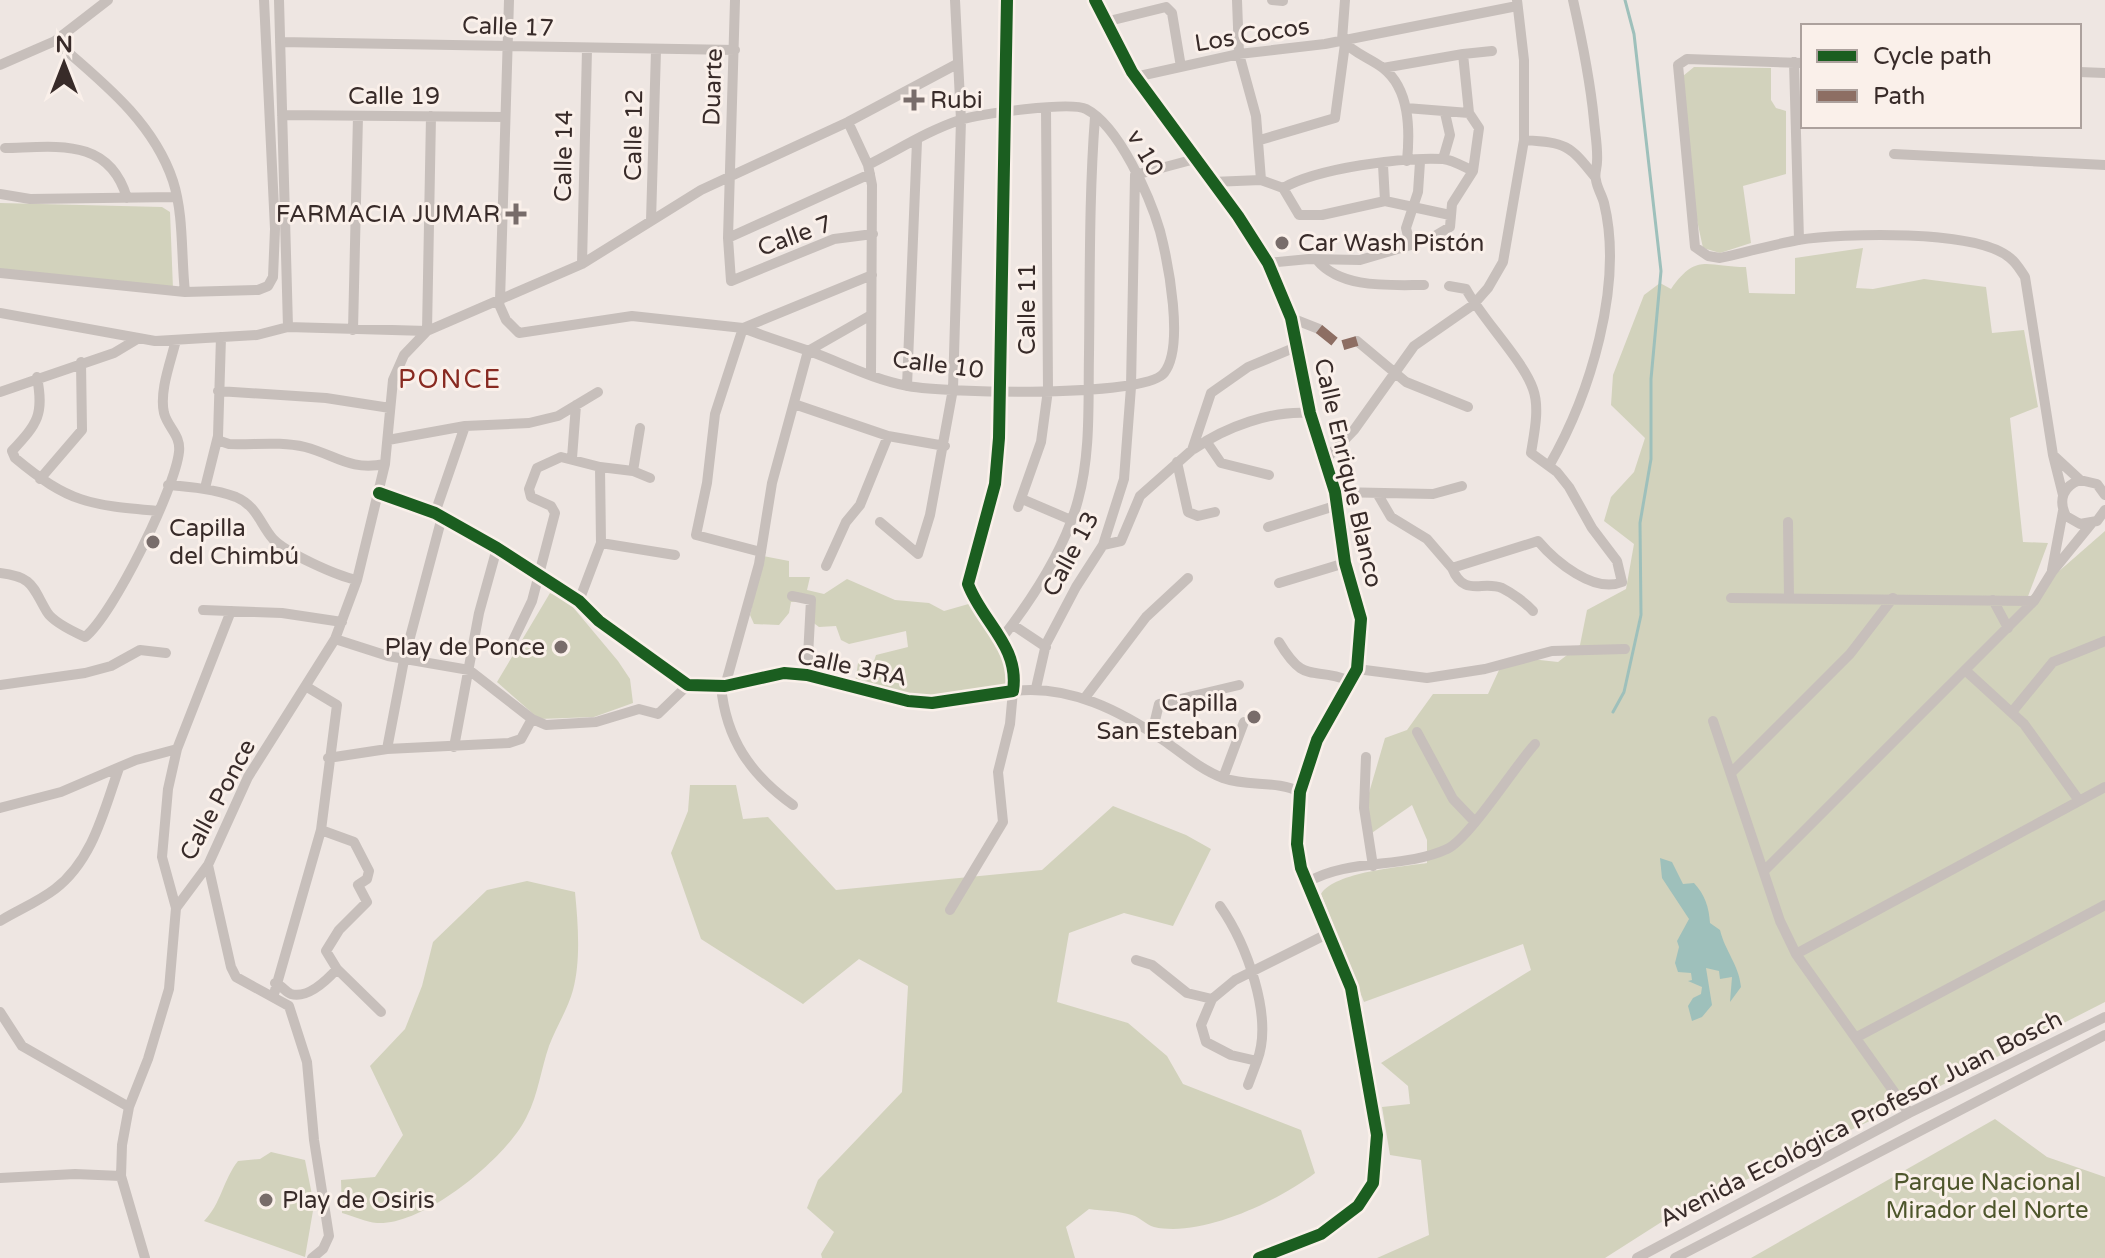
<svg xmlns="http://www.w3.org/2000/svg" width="2105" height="1258" font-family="'Varela Round',sans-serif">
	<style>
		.green { fill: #d2d2bc }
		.water { fill: #9ec0bb }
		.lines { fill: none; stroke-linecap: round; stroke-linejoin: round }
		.stream { stroke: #9ec0bb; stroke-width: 3 }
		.minor { stroke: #c7bfbb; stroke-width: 10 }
		.quiet { stroke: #8d6e63; stroke-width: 10; stroke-dasharray: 20 10; stroke-linecap: butt }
		.cycleway-casing { stroke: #faf0ea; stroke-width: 17 }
		.cycleway { stroke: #1b5e20; stroke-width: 12 }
		.poi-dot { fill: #786c6a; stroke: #faf0ea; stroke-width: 3 }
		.labels { text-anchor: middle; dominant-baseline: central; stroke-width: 6; stroke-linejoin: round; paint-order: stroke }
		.street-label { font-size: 24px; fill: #382b29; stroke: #faf0ea }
		.poi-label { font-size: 24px; fill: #382b29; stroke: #faf0ea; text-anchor: start }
		.park-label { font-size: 24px; fill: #4e562c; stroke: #faf0ea }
		.neighbourhood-label { font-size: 26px; letter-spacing: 2px; fill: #882a21; stroke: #faf0ea }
	</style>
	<rect width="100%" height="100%" fill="#eee6e2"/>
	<path class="green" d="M1694 67 1771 68V100L1776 108 1786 111V174L1743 186 1751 243 1720 253 1703 248 1692 197 1683 76Z
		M0 203 162 207 170 212 173 289 0 271Z
		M1863 248 1856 288 1873 289 1924 279 1986 287 1992 333 2024 330 2038 407 2010 418 2023 542 2048 543 2027 599 2105 531V1002L1895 1109 1674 1214 1605 1258H1377L1429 1235 1421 1160 1390 1155 1382 1107 1410 1104 1408 1086 1381 1063 1531 970 1523 944 1364 1002 1321 894C1335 872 1400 867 1427 863V840L1412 805 1366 837 1364 810 1385 738 1407 730 1433 694H1488L1499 670 1513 657 1558 662 1580 645 1587 610 1626 589 1634 544 1604 521 1611 497 1634 472 1645 438 1611 405 1613 375 1644 295 1660 283 1671 289C1697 252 1706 267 1746 267L1749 293 1795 294V258Z
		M763 556 789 561V577H810L807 590 824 594 847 579 895 600 929 603 944 611 972 603 1004 648 1012 685 933 702 855 683 858 663 874 661 876 655 908 647 906 631 849 644 841 640 836 626 819 627 811 621 809 601 791 602 789 613 779 625 754 624 750 615Z
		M550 593 567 600 618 661 630 679 633 703 594 717 539 719 497 682Z
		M690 785H736L743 819 768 817 836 890 1042 870 1113 806 1186 835 1211 849 1173 926 1124 913 1069 933 1057 1002 1128 1023 1167 1056 1183 1084 1301 1130 1315 1173C1278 1201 1202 1238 1154 1227 1146 1225 1140 1217 1132 1215 1119 1211 1103 1211 1089 1209L1066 1227 1075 1258H822L821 1254 834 1232 807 1208 818 1180 902 1092 908 986 859 959 803 1004 701 939 671 853 688 811Z
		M527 881 575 892C578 923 581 960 573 990 568 1009 556 1027 549 1046 541 1069 538 1095 527 1116 508 1157 424 1226 377 1223 366 1222 353 1216 342 1213L341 1180 375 1177 403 1135 370 1066 405 1029 422 986 433 942 487 890Z
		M1995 1119 2047 1157 2105 1177V1258H1751Z
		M271 1152 305 1160 314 1205 305 1257 204 1221C221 1204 223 1180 238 1161L260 1159Z"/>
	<path class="water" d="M1660 858 1672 862 1683 884 1694 883C1705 895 1709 907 1710 923L1720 930C1725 951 1739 965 1741 987L1730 1002 1732 977 1720 979 1719 971 1706 968 1712 1005 1702 1017 1692 1021 1688 1006 1693 998 1701 994 1702 987 1688 981 1692 980 1691 973 1678 972 1675 963 1679 947 1677 941 1689 919 1662 878Z"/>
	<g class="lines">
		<path class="stream" d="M1613 712 1624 692 1641 615 1640 523 1651 459V379L1661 271 1634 34 1625 0"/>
		<path class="minor" d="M279 0 288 327
			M735 0 728 238 731 281 834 239 873 234
			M1095 0 1132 72 1238 216 1268 263 1291 318 1310 413 1335 492 1345 563 1361 619 1357 669 1317 740 1300 792 1297 844 1301 868 1351 988 1377 1135 1373 1183 1358 1206 1321 1234 1259 1258
			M1237 0 1239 54 1256 116 1261 180 1283 188 1299 215H1322L1385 201 1450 215
			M1272 0 1283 1
			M1345 0 1342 40C1353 53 1370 58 1383 68 1410 89 1410 130 1407 161
			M1105 22 1166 7 1172 13 1181 67
			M55 41C101 81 153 121 173 181 184 215 181 257 185 292
			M280 42 735 50
			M1463 54 1492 51
			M1794 62 1799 240
			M1803 63 1687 59 1678 65 1695 247 1708 256 1720 258C1746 252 1772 245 1798 240 1842 233 1977 229 2010 258 2016 262 2021 271 2025 277L2053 455 2063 495
			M0 65 55 41 108 0
			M1383 68 1463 54 1469 113
			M2079 72 2105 73
			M1135 77 1239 54 1325 44 1517 6
			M282 115 505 117
			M848 122 868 165 872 185 871 375
			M1260 140 1335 118 1345 44
			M1524 140C1566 143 1569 144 1595 177
			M5 148C57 147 109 137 127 198
			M1894 154 2105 165
			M1443 159 1450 135 1445 113
			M1383 165 1385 201
			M1212 182 1261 180
			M1283 188C1318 168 1402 157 1443 159 1453 160 1464 167 1473 171
			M0 194 30 199 175 197
			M651 221 656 50
			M728 238 870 174
			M1410 244 1406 228 1418 192 1420 162
			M1317 260C1341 289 1389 285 1424 285
			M1268 263 1309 259 1360 260 1428 240 1450 227 1452 204 1473 171 1479 128 1469 113 1406 108
			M582 264 587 49
			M0 273 185 292 258 290 268 286 273 277 275 229 264 0
			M500 301 509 0
			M498 302 506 320 519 333 632 316 743 328 872 275
			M0 313 155 341 257 335 288 327 427 331 582 264 701 190 848 122 957 64
			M1291 318 1319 329
			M743 328C766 337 789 344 812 352 844 364 875 380 908 386 945 393 1145 398 1164 373 1185 347 1168 262 1160 231 1150 197 1119 126 1086 109 1070 101 980 114 960 120 929 130 898 150 868 165
			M743 328 715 414 707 483 696 535 761 552
			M353 330 358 116
			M427 331 431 116
			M1357 341 1406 382 1468 407
			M37 377C44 415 38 423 12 451L15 458C69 503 89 505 158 511
			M907 386 917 141
			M218 391 326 398 390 408
			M0 392 114 353 139 338
			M794 404 888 436 945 446
			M217 440 229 444C254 445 280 441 305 447 336 455 349 471 385 464
			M388 440 465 426 529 423 558 416 598 392
			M1206 441 1221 463 1269 475
			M1194 449C1225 427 1272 410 1310 413
			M2054 456 2080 480
			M572 458 576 405
			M1327 458 1354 430 1414 346 1473 305 1488 288 1503 262 1524 140V60L1517 0
			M1177 462 1188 512 1198 516 1215 512
			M1549 466C1590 395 1624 285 1604 203 1602 195 1597 188 1596 180 1594 174 1597 168 1597 162 1598 148 1595 133 1594 120 1590 79 1582 40 1573 0
			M600 467 633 471 650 478
			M633 471 640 428
			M40 479 82 430 81 362
			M168 485C191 487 215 489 236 497 257 506 260 524 273 539 286 553 337 576 357 580
			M205 488 218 436 221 337
			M1335 492 1433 494 1462 486
			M379 493 435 513 497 548 579 601 599 621 688 685 725 686 784 673 807 675 908 701 932 703 1013 691C1020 646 982 622 968 584L995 484 999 438 1007 0
			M1377 493 1391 517 1427 539 1452 568 1538 541C1555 561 1594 594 1622 582L1617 561 1592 528 1569 487 1557 472 1531 453C1534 434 1540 408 1533 389 1523 360 1482 319 1466 289L1449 286
			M2105 495 2097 484 2080 480C2063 486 2058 500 2066 516L2080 524 2097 521 2105 510
			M1022 499 1071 520
			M1018 507 1041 442 1048 390 1046 108
			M435 513 465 426
			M880 522 918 554 930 515 953 389 961 120 955 0
			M1788 522 1789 598
			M1268 527 1338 505
			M601 543 675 555
			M1103 545 1121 541 1140 496 1192 450 1211 393 1248 367 1296 347
			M826 566 846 522 860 505 888 436
			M1452 568C1464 598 1482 580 1502 588 1512 593 1526 603 1533 611
			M2052 570 2063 511
			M0 573C34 577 32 587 47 612 53 622 74 632 85 637 113 615 175 489 179 452 181 435 168 428 164 413 159 391 171 361 176 340
			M1279 583 1345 563
			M792 596 811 600 807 675
			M1731 598 2034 601
			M1993 600 2008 628
			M203 610 282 613 342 622
			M1013 625 1046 647
			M1002 638C1033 598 1065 549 1078 500 1091 453 1088 402 1089 354 1090 275 1089 196 1095 117
			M335 639 388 656 469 670 532 719 546 725 596 722 639 709 658 714 688 685
			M1279 642C1306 687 1312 665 1350 681
			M508 651 532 601 555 513 551 506 531 497 529 489 537 468 561 457 600 467 601 543 579 601
			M1357 669 1427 678 1485 669 1552 651 1625 649
			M1965 670 2024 724 2078 799
			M0 685 85 673 111 666 140 650 166 653
			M721 686C726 739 750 774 793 805
			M725 686 759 564 772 483 808 351 871 315
			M1036 688 1046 644 1076 587 1103 545 1124 479 1131 387 1135 175 1195 159
			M1084 699 1146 617 1188 578
			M2012 712 2053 662 2105 641
			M1713 721 1780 921 1796 954 1909 1113
			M1417 732 1453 799 1474 821
			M1152 733 1159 704 1239 685
			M454 747 479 613 497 548
			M387 749 404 660 442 517
			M1366 757 1364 808 1373 866
			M328 758 387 749 509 743 521 739 532 719
			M1731 773 1850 654 1893 598
			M1223 778 1244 722
			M0 808 61 792 136 760 177 749
			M208 865 231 967 236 977 289 1006 307 1062 314 1140 329 1236 323 1249 312 1258
			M1764 871 2034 601 2052 572 2091 524
			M1308 882C1348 858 1404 869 1447 849 1469 839 1515 766 1535 744
			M176 908 162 857 168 789 177 749 231 611
			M950 910 1003 822 998 772 1010 724 1013 691C1069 684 1121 711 1166 742 1184 755 1202 770 1223 778 1248 787 1277 780 1300 792
			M0 921C18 910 38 902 55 889 93 860 104 810 119 768
			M1796 954 2105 787
			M1136 960 1152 965 1187 993 1212 999 1201 1025 1206 1042 1231 1055 1257 1061C1274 1017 1246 943 1220 906
			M337 969 381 1012
			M275 983C282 985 285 992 291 994 308 999 327 980 337 969L326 951 339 930 367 902 358 885 367 879 369 871 354 842 321 830
			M274 994 321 830 337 705 307 687
			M1212 999 1235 980 1329 933
			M0 1012 22 1046 129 1107
			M1857 1037 2105 905
			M1248 1085 1257 1061
			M0 1178 75 1174 121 1176
			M145 1258 121 1176 122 1145 129 1107 148 1059 169 989 176 908 208 865 248 777 335 639 357 580 385 464 393 380 404 355 427 331
			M1637 1258 1909 1113 2105 1017
			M1675 1258 2105 1035"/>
		<path class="quiet" d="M1319 329 1340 346 1357 341"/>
		<defs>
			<path id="cycleway" d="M1095 0 1132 72 1238 216 1268 263 1291 318 1310 413 1335 492 1345 563 1361 619 1357 669 1317 740 1300 792 1297 844 1301 868 1351 988 1377 1135 1373 1183 1358 1206 1321 1234 1259 1258
				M379 493 435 513 497 548 579 601 599 621 688 685 725 686 784 673 807 675 908 701 932 703 1013 691C1020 646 982 622 968 584L995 484 999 438 1007 0"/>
		</defs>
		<use href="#cycleway" class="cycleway-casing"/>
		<use href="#cycleway" class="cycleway"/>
	</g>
	<g class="poi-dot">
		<path d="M910 88h8v8h8v8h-8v8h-8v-8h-8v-8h8z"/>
		<path d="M512 202h8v8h8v8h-8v8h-8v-8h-8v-8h8z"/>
		<circle cx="1282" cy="243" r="8"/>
		<circle cx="153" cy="542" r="8"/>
		<circle cx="561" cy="647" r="8"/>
		<circle cx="1254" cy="717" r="8"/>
		<circle cx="266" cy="1200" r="8"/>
	</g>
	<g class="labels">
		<g class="street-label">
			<text transform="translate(508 27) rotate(2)">Calle 17</text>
			<text transform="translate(1252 35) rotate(-9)">Los Cocos</text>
			<text transform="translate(713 87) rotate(-88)">Duarte</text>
			<text x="394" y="96">Calle 19</text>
			<text transform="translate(634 135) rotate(-89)">Calle 12</text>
			<text transform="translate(1145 153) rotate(60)">v 10</text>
			<text transform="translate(564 156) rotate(-89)">Calle 14</text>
			<text transform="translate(795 236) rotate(-20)">Calle 7</text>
			<text transform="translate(1027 309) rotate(-90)">Calle 11</text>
			<text transform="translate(938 365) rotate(7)">Calle 10</text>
			<text transform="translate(1348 473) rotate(77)">Calle Enrique Blanco</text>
			<text transform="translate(1071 554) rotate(-62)">Calle 13</text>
			<text transform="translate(852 667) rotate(12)">Calle 3RA</text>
			<text transform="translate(218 800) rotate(-62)">Calle Ponce</text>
			<text transform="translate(1861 1119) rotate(-27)">Avenida Ecológica Profesor Juan Bosch</text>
		</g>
		<g class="poi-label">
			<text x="930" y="100">Rubi</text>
			<text x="500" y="214" text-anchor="end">FARMACIA JUMAR</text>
			<text x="1298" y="243">Car Wash Pistón</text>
			<text x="169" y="528">Capilla<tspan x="169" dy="28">del Chimbú</tspan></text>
			<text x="545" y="647" text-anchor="end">Play de Ponce</text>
			<text x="1238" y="703" text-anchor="end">Capilla<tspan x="1238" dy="28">San Esteban</tspan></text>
			<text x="282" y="1200">Play de Osiris</text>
		</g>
		<g class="park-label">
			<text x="1987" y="1182">Parque Nacional<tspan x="1987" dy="28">Mirador del Norte</tspan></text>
		</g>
		<g class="neighbourhood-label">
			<text x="450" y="379">PONCE</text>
		</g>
	</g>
	<rect x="1801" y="24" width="280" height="104" fill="#faf0ea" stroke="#aca19d" stroke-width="2"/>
	<rect x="1817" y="50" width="40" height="12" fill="#1b5e20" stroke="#aca19d" stroke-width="2"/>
	<text x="1873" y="64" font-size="24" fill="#382b29">Cycle path</text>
	<rect x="1817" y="90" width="40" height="12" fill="#8d6e63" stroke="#aca19d" stroke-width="2"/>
	<text x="1873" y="104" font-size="24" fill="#382b29">Path</text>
	<g transform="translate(64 64)" stroke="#faf0ea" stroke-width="6" paint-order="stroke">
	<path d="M0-6L14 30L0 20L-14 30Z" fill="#382b29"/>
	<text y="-12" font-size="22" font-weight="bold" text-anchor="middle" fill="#382b29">N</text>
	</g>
</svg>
